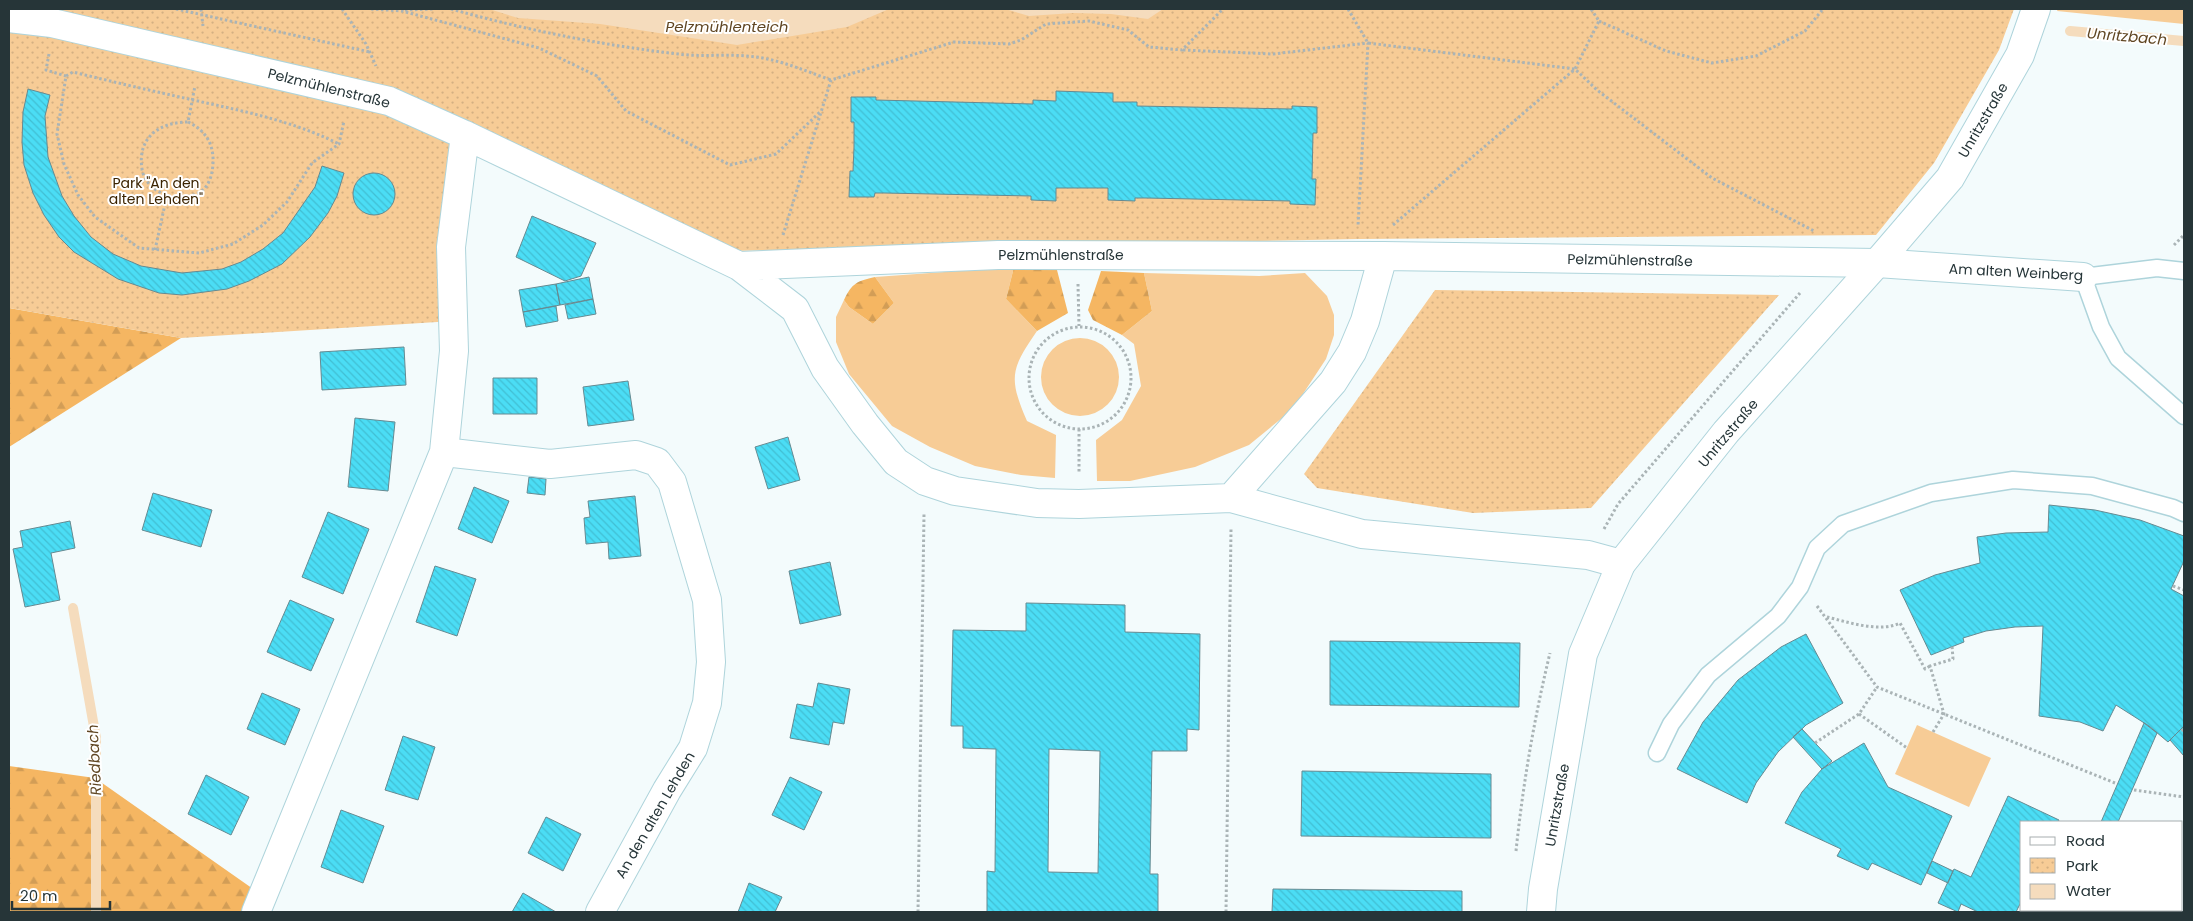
<svg xmlns="http://www.w3.org/2000/svg" width="2193" height="921" font-family="Poppins,sans-serif">
	<style>
		.green { fill: #f7cc96 }
		.forest { fill: url(#forest-firs) }
		.park { fill: url(#park-dots) }
		.water { fill: #f5dcbd }
		.lines { fill: none; stroke-linecap: round; stroke-linejoin: round }
		.stream { stroke: #f5dcbd; stroke-width: 10 }
		.building { fill: url(#building-back-hatch); stroke: #668a91; fill-rule: evenodd }
		.lane-casing { stroke: #aed4db; stroke-width: 19 }
		.street-casing { stroke: #aed4db; stroke-width: 30 }
		.secondary-casing { stroke: #aed4db; stroke-width: 30 }
		.path { stroke: #aab4b6; stroke-width: 3; stroke-dasharray: 2.5 2.5; stroke-linecap: butt }
		.lane { stroke: #fff; stroke-width: 16 }
		.street { stroke: #fff; stroke-width: 28 }
		.secondary { stroke: #fff; stroke-width: 28 }
		.labels { text-anchor: middle; dominant-baseline: central; stroke-width: 4; stroke-linejoin: round; paint-order: stroke }
		.street-label { font-size: 14px; fill: #263538; stroke: #fff }
		.park-label { font-size: 14px; fill: #3b2300; stroke: #fff }
		.water-label { font-size: 15px; font-style: italic; fill: #604623; stroke: #fff }
	</style>
	<defs>
		<pattern id="forest-firs" width="22" height="20" patternUnits="userSpaceOnUse" patternTransform="scale(1.25)"><rect width="22" height="20" fill="#f5b662"/><path d="M5 1l3.5 6h-7zM16 11l3.5 6h-7z" fill="#d29d56"/></pattern>
		<pattern id="park-dots" width="8" height="8" patternUnits="userSpaceOnUse" patternTransform="scale(1.25)"><rect width="8" height="8" fill="#f7cc96"/><path d="M2 2h.1M6 6h.1" fill="none" stroke="#d4b082" stroke-width="1.8" stroke-linecap="round"/></pattern>
		<pattern id="building-back-hatch" width="6" height="6" patternUnits="userSpaceOnUse" patternTransform="scale(1.25)"><rect width="6" height="6" fill="#4bddf5"/><path d="M-1 5l2 2M0 0l6 6M5-1l2 2" fill="none" stroke="#41bed3"/></pattern>
	</defs>
	<rect width="100%" height="100%" fill="#f3fbfc"/>
	<path class="green" d="M2058 9H2184V24L2057 11Z
		M1014 267 1006 299 1037 331C1011 369 1008 377 1027 421L1056 435 1055 478 1021 475 975 466 930 447 892 426 849 374 836 342V317L844 300 849 307 873 324 894 303 875 277Z
		M1144 273 1259 276 1305 273 1327 296 1334 315V335L1326 359 1293 409 1249 445 1195 467 1130 481H1097L1096 440 1122 420 1141 386 1134 344 1122 335 1152 311Z
		M1041 377a39 39 0 1 1 78 0a39 39 0 1 1-78 0Z
		M1917 725 1991 758 1969 807 1895 774Z"/>
	<path class="forest" d="M1014 267 1057 270 1068 313 1037 331 1006 299Z
		M1101 271 1144 273 1152 311 1122 335 1093 320 1088 310Z
		M875 277 894 303 873 324 849 307 844 300C852 283 857 281 875 277Z
		M9 308 181 338 9 447Z
		M9 766 95 778 263 896 256 912H9Z"/>
	<path class="park" d="M11 9H2014L1999 50 1934 163 1876 235 1358 239 731 251 477 133Z
		M9 18 53 23 465 135 453 321 181 338 9 308Z
		M1435 290 1779 295 1591 508 1473 513 1317 488 1304 474Z"/>
	<path class="water" d="M489 9H889L847 27 737 45 600 24 518 18Z
		M1005 9H1163L1148 19 1111 14 1073 13 1029 16Z"/>
	<g class="lines">
		<path class="stream" d="M2070 31 2184 41
			M73 608 96 738V912"/>
	</g>
	<path class="building" d="M28 89 50 95 45 116 48 157 62 196 74 216 91 237 113 254 141 266 182 273 222 269 241 262 263 249 283 233 315 187 322 166 344 173 337 196 328 213 310 237 282 264 249 281 227 289 182 295 159 293 118 279 74 252 59 237 44 215 33 193 24 165 22 142 23 112Z
		M1056 91 1113 93V102H1137V106L1292 109V106L1317 107V133H1313L1312 179H1316L1315 205 1290 204V201L1146 198H1135V201L1108 200V188H1056V201L1031 200V196L884 193H875L874 197H849L850 171H853L854 147V122H851V97H876V100L1033 104V100L1056 101Z
		M353 194a21 21 0 1 1 42 0a21 21 0 1 1-42 0Z
		M532 216 596 243 581 276 565 281 516 257Z
		M589 277 593 299 560 305 556 284Z
		M556 284 560 305 523 312 519 290Z
		M593 299 596 314 568 319 565 305Z
		M556 306 558 321 526 327 523 312Z
		M404 347 406 385 322 390 320 352Z
		M493 378H537V414H493Z
		M628 381 634 420 588 426 583 387Z
		M355 418 395 422 388 491 348 487Z
		M788 437 800 480 768 489 755 447Z
		M529 477 546 479 545 495 527 493Z
		M474 487 509 501 492 543 458 529Z
		M153 493 212 510 201 547 142 530Z
		M635 496 641 556 609 559 608 542 586 544 584 518 590 517 588 501Z
		M2049 505 2095 510 2140 520 2184 536V561L2171 589 2184 596V726L2168 742 2149 726 2116 705 2103 731 2080 722 2039 716 2043 626 2015 627 1986 631 1963 638 1964 642 1931 655 1900 590 1935 575 1980 563 1977 537 2006 533 2048 532Z
		M328 512 369 529 343 594 302 577Z
		M70 521 75 548 51 553 60 600 25 607 13 549 23 547 20 531Z
		M830 562 841 615 800 624 789 571Z
		M435 566 476 579 457 636 416 622Z
		M290 600 334 619 311 671 267 652Z
		M1026 603 1125 605V632L1200 634 1199 730 1187 729V751H1152L1150 874H1158V912H987V871L995 872 996 749 963 748V726H951L953 630 1026 631ZM1049 749 1100 751 1098 873 1048 872Z
		M1806 634 1843 703 1806 725 1778 752 1756 783 1747 803 1677 769 1703 722 1738 680 1781 647Z
		M1330 641 1520 643 1519 707 1330 705Z
		M818 683 850 689 844 724 833 722 829 745 790 738 797 704 813 707Z
		M262 693 300 709 285 745 247 729Z
		M2144 723 2157 733 2118 822H2101Z
		M2184 726V756L2170 740Z
		M1802 729 1832 761 1822 769 1793 737Z
		M403 736 435 747 418 800 385 790Z
		M1864 743 1888 787 1952 816 1921 885 1872 863 1868 870 1837 856 1841 849 1785 823 1802 792 1822 769Z
		M1302 771 1491 774V838L1301 836Z
		M206 775 249 797 231 835 188 814Z
		M790 777 822 792 804 830 772 815Z
		M2008 796 2059 820 2058 822H2022V900L2016 912H1978L1961 904 1958 912 1938 903 1954 869 1971 877Z
		M341 810 384 826 363 883 321 867Z
		M546 817 581 834 563 871 528 853Z
		M1932 861 1953 871 1948 883 1927 873Z
		M749 883 782 897 775 912H738Z
		M1273 889 1462 891V912H1272Z
		M523 893 556 912H512Z
		M2025 910H2066L2071 912H2030Z
		M2081 910H2110L2116 912H2079Z"/>
	<g class="lines">
		<defs>
			<path id="lane" d="M2184 271 2157 268 2083 277 2101 327 2118 358 2184 416
				M1657 753 1671 724 1708 675 1778 616 1800 587 1817 548 1843 524 1931 493 2013 480 2092 486 2173 508 2184 513"/>
			<path id="street" d="M9 18 52 23 389 101 465 135 739 266 795 309 825 368 865 424 896 462 925 481 955 491 1037 503 1079 504 1231 498 1362 534 1588 555 1621 564
				M739 266 998 255 1383 256 1877 263 2083 277
				M444 452 550 464 636 455 657 462 672 482 707 600 711 662 707 703 693 748 667 790 600 912
				M1231 498 1333 382 1352 352 1365 321 1383 256
				M256 912 444 452 454 351 451 247 465 135"/>
			<path id="secondary" d="M1541 912 1543 889 1583 654 1621 564 1726 432 1877 263 1950 178 2020 55 2036 9"/>
		</defs>
		<use href="#lane" class="lane-casing"/>
		<use href="#street" class="street-casing"/>
		<use href="#secondary" class="secondary-casing"/>
		<path class="path" d="M176 9 370 52
			M201 9 203 26
			M342 9 366 44 376 66
			M371 9 402 11 539 48 597 76 626 111 730 165 776 154 820 112
			M451 9C526 30 601 45 678 54 701 57 724 54 747 56 776 58 803 70 831 80
			M1348 9 1368 43 1575 69 1597 90 1712 178 1814 231
			M405 10 433 9
			M1599 21 1666 51 1712 63 1756 56 1805 31 1823 9
			M1183 50 1273 54 1368 43 1358 226
			M49 54 46 70 66 76 57 134 64 164 78 195 95 217 139 248 199 253 233 244 263 225 287 202 312 163 339 144 344 121
			M66 76 73 72C113 82 153 91 193 100 243 111 293 121 339 144
			M188 122C209 132 216 149 212 172 211 178 208 185 204 189 184 206 146 195 142 169 137 137 160 122 188 122L195 86
			M1393 225 1575 69 1599 21 1591 9
			M783 235 831 80 954 42 1009 44 1021 40 1046 24 1089 21 1128 30 1149 47 1182 50 1223 9
			M2174 245 2184 235
			M155 250 167 195
			M1078 284 1079 326
			M1029 378a51 51 0 1 1 102 0a51 51 0 1 1-102 0Z
			M1079 429V474
			M1604 529 1618 504 1800 293
			M2173 586 2184 590
			M1817 606 1877 687 2115 783
			M1827 617C1848 622 1879 633 1900 623L1925 669 1930 666
			M1859 714 1907 748
			M2182 729 2184 732
			M1933 732 1944 714 1930 666 1953 659 1952 646
			M1815 743 1859 714 1877 687
			M2134 790 2184 797
			M1516 851C1523 784 1534 719 1550 653
			M918 912 924 514
			M1226 912 1231 529"/>
		<use href="#lane" class="lane"/>
		<use href="#street" class="street"/>
		<use href="#secondary" class="secondary"/>
	</g>
	<g class="labels">
		<g class="street-label">
			<text transform="translate(329 88) rotate(14)">Pelzmühlenstraße</text>
			<text transform="translate(1983 120) rotate(-60)">Unritzstraße</text>
			<text x="1061" y="255">Pelzmühlenstraße</text>
			<text transform="translate(1630 260) rotate(1)">Pelzmühlenstraße</text>
			<text transform="translate(2016 272) rotate(3)">Am alten Weinberg</text>
			<text transform="translate(1728 433) rotate(-50)">Unritzstraße</text>
			<text transform="translate(1557 805) rotate(-80)">Unritzstraße</text>
			<text transform="translate(655 815) rotate(-60)">An den alten Lehden</text>
		</g>
		<g class="park-label">
			<text x="156" y="183">Park "An den<tspan x="156" dy="16">alten Lehden"</tspan></text>
		</g>
		<g class="water-label">
			<text x="727" y="26">Pelzmühlenteich</text>
			<text transform="translate(2127 36) rotate(5)">Unritzbach</text>
			<text transform="translate(94 760) rotate(-93)">Riedbach</text>
		</g>
	</g>
	<rect width="2193" height="921" fill="none" stroke="#263538" stroke-width="20"/>
	<rect x="2020" y="821" width="162" height="90" fill="#ffffff" stroke="#a8aeaf"/>
	<rect x="2030" y="837" width="25" height="8" fill="#ffffff" stroke="#a8aeaf"/>
	<text x="2066" y="846" font-size="15" fill="#263538">Road</text>
	<rect x="2030" y="858" width="25" height="15" fill="url(#park-dots)" stroke="#a8aeaf"/>
	<text x="2066" y="871" font-size="15" fill="#263538">Park</text>
	<rect x="2030" y="884" width="25" height="15" fill="#f5dcbd" stroke="#a8aeaf"/>
	<text x="2066" y="896" font-size="15" fill="#263538">Water</text>
	<path d="M12 901v8h98v-8" fill="none" stroke="#263538" stroke-width="2.5"/>
	<text x="20" y="901" font-size="15" fill="#263538" stroke="#ffffff" stroke-width="4" paint-order="stroke">20 m</text>
</svg>
